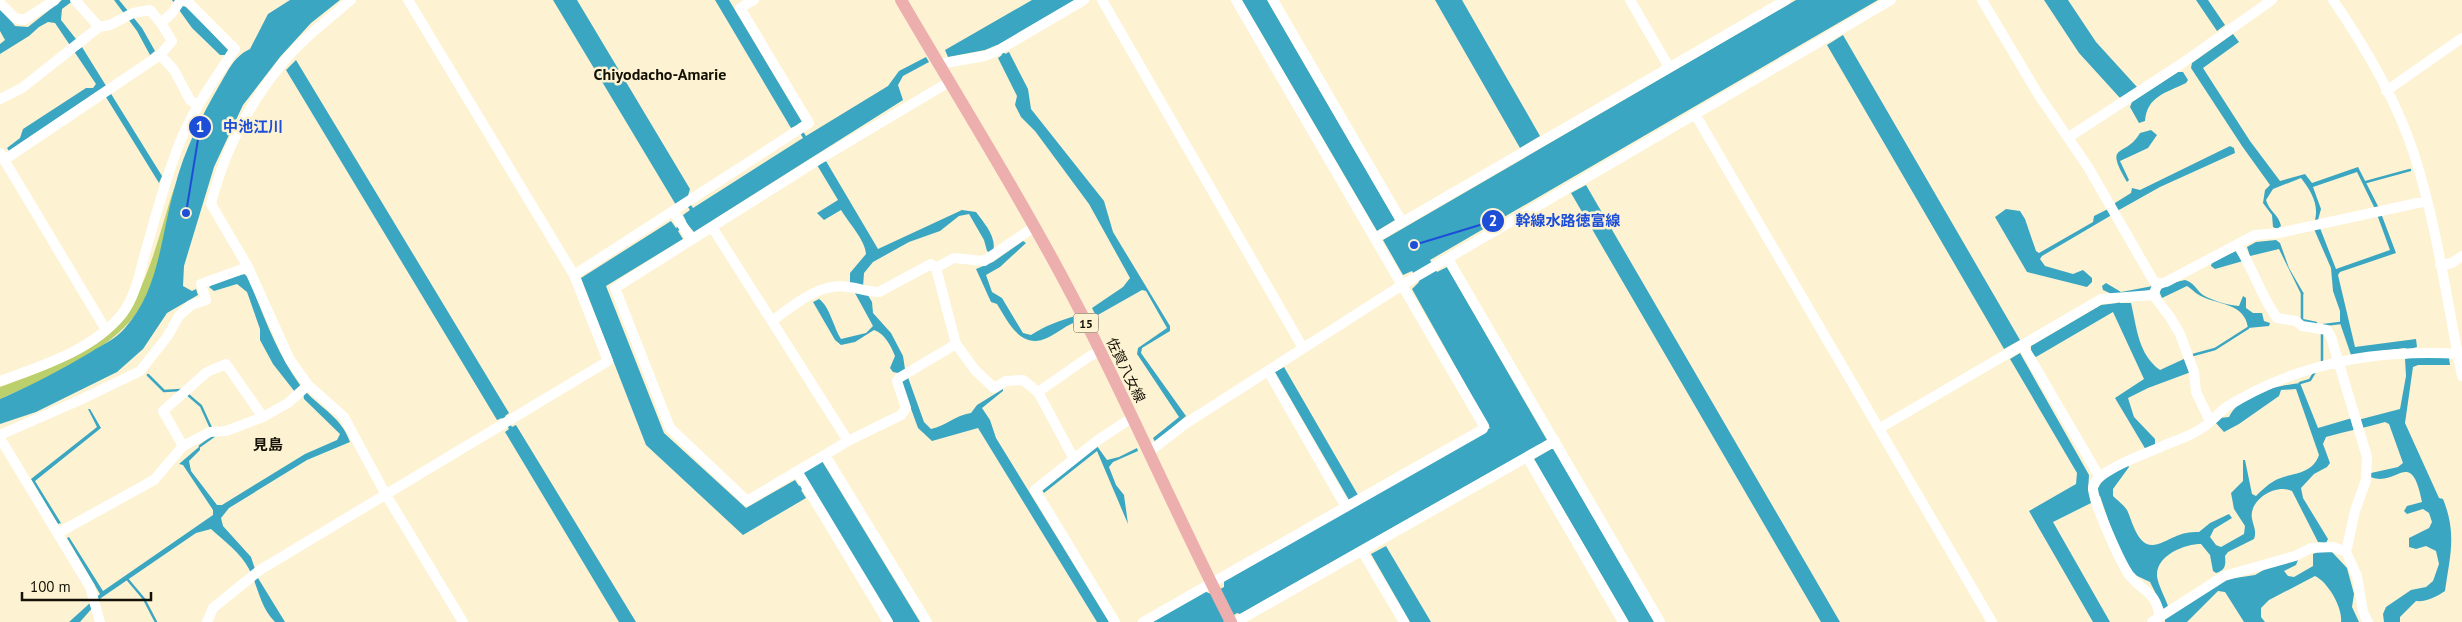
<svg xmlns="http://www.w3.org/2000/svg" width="2462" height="622" font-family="'PT Sans','Noto Sans JP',sans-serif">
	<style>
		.green { fill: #bbcf6d }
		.water { fill: #3ba6c1 }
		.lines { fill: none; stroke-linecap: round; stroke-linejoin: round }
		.stream { stroke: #3ba6c1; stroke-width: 2.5 }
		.minor { stroke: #fff; stroke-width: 10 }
		.major { stroke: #edaeae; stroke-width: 12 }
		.labels { text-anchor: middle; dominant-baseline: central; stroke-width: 5; stroke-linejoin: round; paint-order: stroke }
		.shield { fill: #fdf2d2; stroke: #5a5443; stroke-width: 1 }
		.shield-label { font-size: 12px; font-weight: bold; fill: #141106 }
		.street-label { font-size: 14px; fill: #141106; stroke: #fdf2d2 }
		.neighbourhood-label { font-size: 15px; font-weight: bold; fill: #141106; stroke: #fdf2d2 }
		.quarter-label { font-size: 16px; font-weight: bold; fill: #141106; stroke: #fdf2d2 }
		.leader { fill: none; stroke: #1d4ed8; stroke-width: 2 }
		.callout-dot { fill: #1d4ed8; stroke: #fdf2d2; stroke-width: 2 }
		.mark-label { font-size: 15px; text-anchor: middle; font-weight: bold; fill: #fff }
		.callout-label { font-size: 15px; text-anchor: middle; font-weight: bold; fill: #1d4ed8; stroke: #fdf2d2; stroke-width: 5; stroke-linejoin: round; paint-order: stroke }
	</style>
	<rect width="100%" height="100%" fill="#fdf2d2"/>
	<path class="green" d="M175 185C166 223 162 267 143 303 119 348 45 379 0 399V387C41 372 102 352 127 313 151 276 161 227 175 185Z"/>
	<path class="water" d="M62 0H74L62 9 61 20 76 39 79 49 82 47 162 176 159 183 101 89 9 151 7 148 20 138 23 129 86 88H93L96 84 55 23 48 22 39 27 29 36 0 54V44L5 40 0 31V6L15 26 28 27Z
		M114 0H119L142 28 155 51 150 55 137 31Z
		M172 0H178L182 6 187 7 228 50 225 55H220L192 28Z
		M290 0H340L311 23 280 57 243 105 214 167 184 266 183 286 192 291 196 289 198 295 167 313 143 349 117 372 36 412 0 424V399C32 385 61 370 91 352 102 345 117 338 125 328 160 289 161 234 175 186 184 151 201 117 219 86 228 71 234 56 250 49L268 14Z
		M553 0H577L690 189 687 199 693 208 803 138 796 126 791 128 715 0H729L802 122 798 124 806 136 888 86 899 71 926 57 929 62 903 76 898 85 903 100 694 232 688 225 678 231 683 239 606 286 664 433 746 508 795 480 799 486 807 482 803 473 822 461 920 622H893L809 485 801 490 806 498 743 535 646 445 581 278 671 221 676 228 686 221 683 215 690 210 684 201 676 205Z
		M1032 0H1075L1000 44 1005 54 1009 52 1028 89 1031 109 1104 201 1113 232 1170 326V331L1142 348 1141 353 1186 416 1155 442 1153 438 1179 417 1137 354 1138 348 1167 328 1146 291 1142 290 1096 316 1092 308 1123 287 1130 278 1089 204 1035 131 1021 117 1015 105 1017 96 998 58 1002 55 997 45 985 50 948 57 945 50Z
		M1242 0H1267L1395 220 1377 231Z
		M1435 0H1462L1540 136 1520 148Z
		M1796 0H1878L1430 260 1437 272 1447 267 1547 440 1240 614 1237 613 1223 622H1152L1204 591 1211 594 1224 587V581L1490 428 1412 289 1419 282 1412 271 1403 275 1383 240Z
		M2044 0H2068L2096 42 2137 87 2120 98 2079 53Z
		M2196 0H2208L2225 25 2217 31Z
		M2233 34 2239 42 2203 68 2250 141 2280 181 2305 174 2312 183 2358 167 2379 208 2396 253 2340 272 2338 275 2355 347 2416 339 2417 347 2407 350 2405 348 2351 355 2340 323V311L2333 291 2331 268 2314 229 2320 228 2336 269 2390 250 2375 209 2357 172 2313 187 2321 209 2318 220H2315C2319 204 2311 191 2301 178L2273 189 2266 200C2269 211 2279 215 2281 226L2277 229 2273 227 2272 215 2263 203 2265 190 2270 185 2242 146 2191 68 2192 63Z
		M1843 35 2020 340 2004 349 1827 45Z
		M296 60 509 413 505 416 512 427 516 425 636 622H619L505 432 509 429 502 418 497 420 286 70Z
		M2178 72H2183L2188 80 2186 83C2166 93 2147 96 2145 121L2139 123 2130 107 2132 102Z
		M2151 130 2157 135 2148 148 2120 161 2129 180 2127 182C2103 141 2125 159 2140 133Z
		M2230 146 2234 148 2235 153 2160 187 2119 210 2115 209 2110 216 2042 256 2040 259 2045 266 2073 274 2083 270 2092 278V282L2087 287 2027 272 1995 217 2006 209 2020 211 2025 219 2036 251 2039 253 2093 222 2094 216 2114 206 2115 203 2131 193 2132 188 2140 190Z
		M826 161 878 249 962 210 976 212C984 223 999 239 992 254L987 251 984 240 969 214 959 216 940 231 909 242 873 262 864 273 863 287 872 302 873 313 891 333 903 356 905 369 924 422 931 429C946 426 955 415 971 413L977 405 1003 389V391L982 408 990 420 996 438 1109 622H1097L978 428 932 441 918 428 898 373 893 372 890 368 895 356C891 346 885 334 874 330L855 342 841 345 835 340 813 302 819 299C830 307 833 326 841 339L866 333 873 326 850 284V273L866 254C865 240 849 223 841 210L824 220 817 213 838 200 817 165Z
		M1586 185 1840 622H1821L1571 193Z
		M2276 240 2280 243 2289 268 2304 294H2301L2279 249 2250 256 2247 247 2256 242Z
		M1023 241 1026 243 1000 267 986 275 992 292 1002 298 1023 333 1031 335C1045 326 1060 320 1076 316L1078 321C1066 325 1058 333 1047 338 1021 350 1008 322 997 304L991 302 976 269 993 262Z
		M2236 251 2243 261 2215 269 2211 266 2212 262Z
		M244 274 248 277C263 314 276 352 300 385 316 406 341 415 350 442L307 460 229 508 221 518 223 526 251 557 258 578 285 622H275C259 605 259 588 249 569 241 553 224 541 211 529L196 533 101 598 80 622H69L100 594 67 538 69 537 103 591 213 515V510L183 465 179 464 200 446V450L189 461 191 471 217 505H222L305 454 337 440 340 434 304 399 303 392H295L273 364 260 340V329L247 292 237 284 214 291 209 287 213 283Z
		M2185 280C2195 283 2196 290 2203 295 2213 301 2228 305 2239 306L2243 296 2246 298V308L2253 313H2262L2264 321 2270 323 2269 326 2248 328C2245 304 2221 305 2203 297 2197 295 2192 289 2187 286L2162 298 2159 291 2151 290 2120 295V303H2131C2137 328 2138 354 2160 370L2186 358 2191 372 2148 388 2128 398 2134 417 2155 439V447L2146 450 2115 398 2144 379 2113 312 2036 357 2031 353V346L2101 305 2117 303 2116 296 2103 290 2102 286 2106 283 2121 292 2153 286 2161 289 2172 283Z
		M2020 353 2089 475 2088 491 2097 490 2103 479 2128 465 2129 467 2113 489V496C2117 500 2124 505 2127 510 2133 522 2138 551 2158 544 2175 538 2178 532 2199 532L2210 523 2229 514 2232 518 2214 529 2210 537 2216 545 2221 547 2244 534 2245 526 2234 509 2231 493 2243 481V460H2245L2252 494 2256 496C2261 491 2267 485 2274 481 2290 472 2312 476 2319 455L2296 389 2281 390 2279 396 2239 424 2224 432 2215 422 2219 418 2229 417C2240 394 2276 386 2300 383L2318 428 2352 418 2354 421 2400 409 2406 376 2405 359 2415 356 2417 358H2449L2450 365H2418L2413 367 2405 423 2439 498 2443 499C2457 534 2450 555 2445 591 2436 597 2427 602 2416 601L2400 617V622H2384L2383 614 2386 607 2411 590 2426 587 2433 581 2439 564 2436 551 2426 546 2416 549 2409 547V538L2429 528 2432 522 2429 513 2423 509 2407 514 2404 511 2407 506 2422 502C2411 446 2397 488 2371 477V473L2398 467 2403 463 2389 424 2385 422C2365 428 2346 431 2326 437L2323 444 2330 463 2327 467 2314 474 2301 488 2303 498 2328 539 2326 543 2318 542 2292 491C2278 484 2255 496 2252 512 2250 522 2258 529 2254 539L2228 552 2225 556C2226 566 2225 570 2216 573L2213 571 2210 555 2201 544C2185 544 2156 555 2157 576 2158 585 2165 597 2168 606L2164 610 2150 582 2135 575 2128 567 2113 534 2100 496 2090 498 2091 503 2053 522 2110 622H2093L2029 511 2076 484 2077 473 2010 359Z
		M1284 367 1358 495 1349 500 1275 372Z
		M88 409H90L101 428 35 481 61 523 58 524 31 479 97 427Z
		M1097 446 1107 460 1119 457 1137 448 1138 451 1113 462 1109 467 1116 485 1124 495 1128 524 1097 451 1044 493 1042 490Z
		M1553 448 1654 622H1629L1534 459Z
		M1386 546 1431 622H1410L1371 554Z
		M2320 551H2331L2347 568 2354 594 2352 607 2359 622H2341C2343 608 2328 582 2315 576L2269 600 2261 608V617L2265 622H2244L2225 592 2218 591 2187 622H2165V619L2222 580 2255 575 2267 568 2295 559 2298 560 2296 565 2284 571 2288 576 2294 577 2313 566V554Z"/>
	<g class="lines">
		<path class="stream" d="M2366 182 2410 170
			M2302 294V320L2316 323
			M2324 325 2340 323
			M2193 355 2215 349 2248 328
			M2322 361V333
			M148 375 164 391 181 390
			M2300 383 2310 380 2316 370
			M187 394 201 406 211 428
			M200 446 214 436
			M128 580 144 599 156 622"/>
		<path class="minor" d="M351 0C327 20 300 41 281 65 247 107 224 151 211 204L248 267 290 360 308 385 344 417 385 493 463 622
			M1102 0 1303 348
			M1273 0 1402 222
			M1630 0 1669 67
			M1982 0 2038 94 2088 167 2153 280 2158 284 2153 295 2170 317 2180 334 2194 372 2196 392 2210 421
			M2333 0C2364 45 2397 102 2414 154 2437 225 2447 302 2462 376
			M0 3 15 18 24 20 55 0
			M161 23 172 13 181 0
			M99 27 110 25 133 13 150 10 161 23 172 41 160 55
			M939 64 985 56 997 51 1084 0
			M949 82 818 160 615 288 670 428 747 501 848 441 901 415 906 408 897 381 899 378 956 344 936 268 954 258 984 261 1034 227
			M2386 91 2462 38
			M0 99 22 88 99 27 75 0
			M1695 114 1992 622
			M2069 137 2181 64 2272 0
			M0 153 106 330
			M4 160 160 55 174 70 190 100 197 105
			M674 212 691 239
			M712 227 848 441
			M1375 238 1786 0
			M2237 244C2253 267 2260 295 2277 318L2296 321 2302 326 2327 330 2331 337 2367 457 2366 480 2355 511 2346 552 2357 576 2363 612 2368 622
			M1448 259 1660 622
			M2440 265 2452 263 2462 256
			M574 275 809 123 740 8 754 0
			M2158 284 2166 282 2255 235 2279 233 2427 201
			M772 321C794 305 820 282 848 287 859 288 867 292 879 292L931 264 936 268
			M956 344 975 370 994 388 1006 381 1023 380 1038 392 1074 459 1035 490 1115 622
			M2023 346 2099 476
			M1268 371 1346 507
			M0 381C42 366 93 350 122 314 136 296 140 271 146 250 155 219 163 188 174 158 187 118 211 84 235 49L186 0
			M1038 392 1090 356 1101 351
			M1880 428 2101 299 2153 295
			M0 435 80 400 140 371 167 337 179 316 191 305 206 300 201 284 248 267
			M0 438 90 587 100 622
			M183 446 163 411 207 372 226 364 263 417
			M1150 451 1185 424 1402 285 1891 0
			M825 455 927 622
			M1527 457 1623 622
			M1074 459 1098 440 1133 417
			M797 471 888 622
			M58 533 154 480 183 446 210 432 226 431 263 417 288 403 308 385
			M1362 551 1404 622
			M2160 617C2155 590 2145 594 2130 576 2121 565 2094 503 2093 489 2092 471 2149 453 2165 445 2177 440 2191 436 2202 428 2212 422 2219 412 2228 406 2254 390 2286 376 2315 368 2362 354 2414 351 2462 354
			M207 622 213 608 260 570 608 361 574 275 408 0
			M1143 622 1483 429 1484 426 1236 0
			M1236 622 1555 441
			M2152 622 2224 576 2295 556 2311 548 2333 547 2346 552"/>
		<path class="major" d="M901 0C960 101 1023 201 1077 305 1131 409 1177 517 1231 622"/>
	</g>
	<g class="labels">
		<rect class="shield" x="1073.5" y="313.5" width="25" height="19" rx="4"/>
		<g class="shield-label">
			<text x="1086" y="323">15</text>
		</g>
		<g class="street-label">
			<text transform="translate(1126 370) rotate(64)">佐賀八女線</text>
		</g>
		<g class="neighbourhood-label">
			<text x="268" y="444">見島</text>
		</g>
		<g class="quarter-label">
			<text x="660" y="74">Chiyodacho-Amarie</text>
		</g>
	</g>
	<path class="leader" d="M186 213L200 127M1414 245L1493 221"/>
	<g class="callout-dot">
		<circle cx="186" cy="213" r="5"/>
		<circle cx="1414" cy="245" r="5"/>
		<circle cx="200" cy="127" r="12"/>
		<circle cx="1493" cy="221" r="12"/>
	</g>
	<g class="mark-label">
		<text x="200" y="132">1</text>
		<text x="1493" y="226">2</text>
	</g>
	<g class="callout-label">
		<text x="253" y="132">中池江川</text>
		<text x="1568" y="226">幹線水路徳富線</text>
	</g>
	<path d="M22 592v8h129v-8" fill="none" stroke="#141106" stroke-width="2.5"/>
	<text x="30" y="592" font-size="15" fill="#141106" stroke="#fdf2d2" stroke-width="4" paint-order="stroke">100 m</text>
</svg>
